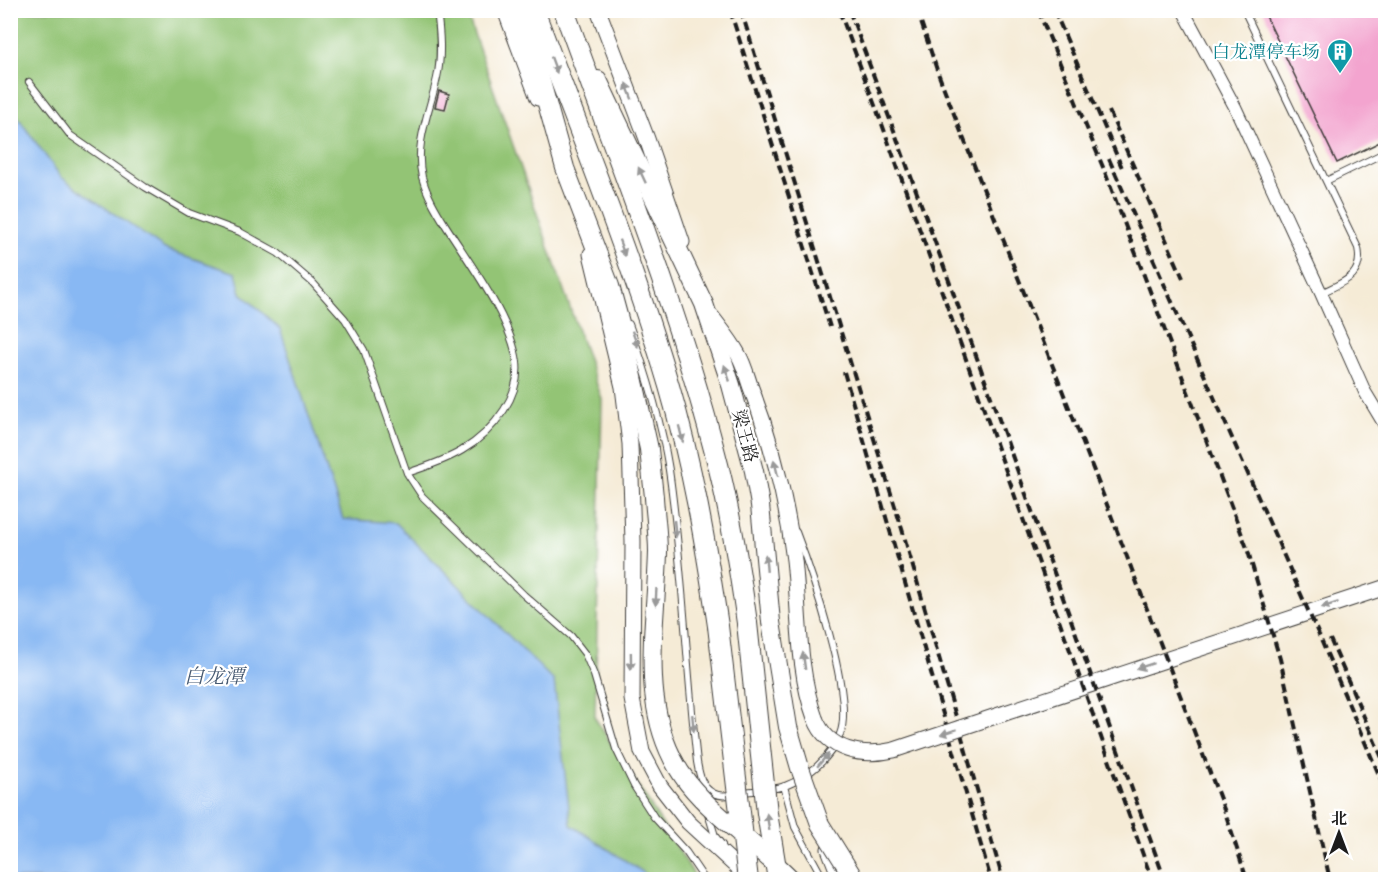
<svg xmlns="http://www.w3.org/2000/svg" width="1396" height="890" font-family="'IM FELL Great Primer','Noto Serif SC',serif">
	<style>
		.green { fill: #93c474; stroke: #587048; stroke-width: 1.5 }
		.water { fill: #88b8f3; stroke: #526a88; stroke-width: 1.5 }
		.building { fill: #f3a4cf }
		.lines { fill: none; stroke-linecap: round; stroke-linejoin: round }
		.service-casing { stroke: #3d3b38; stroke-width: 8 }
		.minor-casing { stroke: #3d3b38; stroke-width: 14 }
		.tertiary-casing { stroke: #3d3b38; stroke-width: 17 }
		.secondary-casing { stroke: #3d3b38; stroke-width: 20 }
		.primary-casing { stroke: #3d3b38; stroke-width: 22 }
		.service { stroke: #fff; stroke-width: 6 }
		.minor { stroke: #fff; stroke-width: 12 }
		.tertiary { stroke: #fff; stroke-width: 15 }
		.secondary { stroke: #fff; stroke-width: 18 }
		.primary { stroke: #fff; stroke-width: 20 }
		.rail { stroke: #1c1c1c; stroke-width: 4; stroke-dasharray: 9 4.5; stroke-linecap: butt }
		.tertiary-bridge-casing { stroke: #3d3b38; stroke-width: 17; stroke-linecap: butt }
		.secondary-bridge-casing { stroke: #3d3b38; stroke-width: 20; stroke-linecap: butt }
		.primary-bridge-casing { stroke: #3d3b38; stroke-width: 22; stroke-linecap: butt }
		.tertiary-bridge { stroke: #fff; stroke-width: 15 }
		.secondary-bridge { stroke: #fff; stroke-width: 18 }
		.primary-bridge { stroke: #fff; stroke-width: 20 }
		.oneway { fill: #999 }
		.labels { text-anchor: middle; dominant-baseline: central; stroke-width: 4.5; stroke-linejoin: round; paint-order: stroke }
		.culture-label { font-size: 18px; fill: #0d838f; stroke: #fff; text-anchor: end }
		.street-label { font-size: 18px; fill: #1c1c1c; stroke: #fff }
		.water-label { font-size: 20px; font-style: italic; fill: #475a72; stroke: #fff }
	</style>
	<rect width="100%" height="100%" fill="#fff"/>
	<filter id="ink" filterUnits="userSpaceOnUse"><feTurbulence type="fractalNoise" baseFrequency=".0167" numOctaves="2"/><feDisplacementMap in="SourceGraphic" scale="12" xChannelSelector="R" yChannelSelector="G"/><feConvolveMatrix kernelMatrix="1 2 1 2 8 2 1 2 1" color-interpolation-filters="sRGB"/></filter>
	<filter id="wash" filterUnits="userSpaceOnUse"><feTurbulence type="fractalNoise" baseFrequency=".008" numOctaves="4" result="noise"/><feDisplacementMap in="SourceGraphic" scale="24" xChannelSelector="R" yChannelSelector="G"/><feGaussianBlur stdDeviation="1.35" result="paint"/><feColorMatrix in="noise" values="0 0 0 0 0 0 0 0 0 0 0 0 0 0 0 0 0 1.4 0 .05"/><feComposite in="paint" operator="in"/></filter>
	<g filter="url(#wash)">
		<rect width="100%" height="100%" fill="#f5ebd6"/>
		<path class="green" d="M10 11H466L602 399 595 718 697 879H11Z"/>
		<path class="water" d="M11 108 61 177 165 249 236 273 241 293 280 329 343 519 396 523 554 681 571 825 643 872 649 879H11Z"/>
		<g id="blocks">
			<path class="building" d="M1263 10H1386V139L1337 163Z
				M439 91 449 94 445 109 435 107Z"/>
		</g>
	</g>
	<g filter="url(#ink)">
		<use href="#blocks" fill-opacity="0" stroke="#3d3b38" stroke-width="1.5"/>
		<g class="lines">
			<defs>
				<path id="service" d="M1244 10 1358 248C1364 277 1343 282 1321 293
					M29 82 70 135 145 187 189 213 240 232 278 253 313 283 345 319 364 350 407 473 422 496 524 595 571 636 585 654 594 675 616 749 634 786 654 817 686 852 705 880
					M1326 181 1386 152
					M629 324C646 371 661 420 669 470 683 566 686 665 697 762 699 773 701 787 713 793 722 798 735 794 744 792 757 790 773 790 785 786 808 777 831 758 840 734 855 698 811 571 796 532
					M407 473C448 460 480 447 504 410 513 396 519 379 517 362 511 318 470 264 446 226 436 210 427 195 422 177 414 144 430 110 437 78 442 56 440 33 437 10
					M784 786 795 827 824 880
					M707 810 715 836 722 845"/>
				<path id="minor" d="M1183 10 1235 107 1321 293 1365 392 1386 427"/>
				<path id="tertiary" d="M505 10 538 98
					M598 10 647 139 682 242
					M591 254 623 387 630 444 633 541 632 699 642 752 660 786 688 822 751 880
					M712 317C721 329 731 341 738 354 744 364 747 377 751 388 772 443 787 502 794 560 800 612 797 669 815 718
					M1005 713 1386 587
					M829 849 841 880"/>
				<path id="secondary" d="M521 10 565 168 610 286 625 341 649 449 654 497
					M598 80 704 304 731 385 754 471 760 505 771 622"/>
				<path id="primary" d="M534 10C580 134 632 260 669 386 692 464 706 545 718 626
					M564 10C617 157 676 303 715 453 730 509 739 566 747 623"/>
			</defs>
			<use href="#service" class="service-casing"/>
			<use href="#minor" class="minor-casing"/>
			<use href="#tertiary" class="tertiary-casing"/>
			<use href="#secondary" class="secondary-casing"/>
			<use href="#primary" class="primary-casing"/>
			<use href="#service" class="service"/>
			<use href="#minor" class="minor"/>
			<use href="#tertiary" class="tertiary"/>
			<use href="#secondary" class="secondary"/>
			<use href="#primary" class="primary"/>
			<path class="rail" d="M730 10 830 327
				M741 10 902 529 1003 880
				M839 10 882 124 1152 880
				M849 10C958 299 1059 590 1165 880
				M917 10 938 73 1104 497 1225 812 1247 880
				M1038 10 1105 172 1247 548 1280 659 1330 880
				M1054 10 1123 170
				M1109 111 1183 278
				M1109 159 1318 633 1386 791
				M844 372 991 880
				M1330 639 1386 767"/>
			<defs>
				<path id="tertiary-bridge" d="M815 718C828 752 863 757 894 750L1005 713"/>
				<path id="secondary-bridge" d="M654 497C655 515 658 534 658 552 656 630 636 716 688 783 715 817 760 847 792 880
					M771 622 788 727 800 768 820 824 855 880"/>
				<path id="primary-bridge" d="M747 623 767 813 778 880
					M718 626 748 880"/>
			</defs>
			<use href="#tertiary-bridge" class="tertiary-bridge-casing"/>
			<use href="#secondary-bridge" class="secondary-bridge-casing"/>
			<use href="#primary-bridge" class="primary-bridge-casing"/>
			<use href="#tertiary-bridge" class="tertiary-bridge"/>
			<use href="#secondary-bridge" class="secondary-bridge"/>
			<use href="#primary-bridge" class="primary-bridge"/>
		</g>
		<defs><path id="oneway-solid" d="M-6-.8H1V-3.2L6.5 0L1 3.2V.8H-6Z" transform="scale(1.5)"/></defs>
		<g class="oneway">
			<use href="#oneway-solid" transform="translate(554 65) rotate(70)"/>
			<use href="#oneway-solid" transform="translate(629 91) rotate(-111)"/>
			<use href="#oneway-solid" transform="translate(642 175) rotate(-115)"/>
			<use href="#oneway-solid" transform="translate(622 248) rotate(70)"/>
			<use href="#oneway-solid" transform="translate(635 339) rotate(70)"/>
			<use href="#oneway-solid" transform="translate(727 373) rotate(-109)"/>
			<use href="#oneway-solid" transform="translate(681 434) rotate(76)"/>
			<use href="#oneway-solid" transform="translate(776 468) rotate(-104)"/>
			<use href="#oneway-solid" transform="translate(675 529) rotate(84)"/>
			<use href="#oneway-solid" transform="translate(766 563) rotate(-95)"/>
			<use href="#oneway-solid" transform="translate(656 597) rotate(93)"/>
			<use href="#oneway-solid" transform="translate(1330 605) rotate(162)"/>
			<use href="#oneway-solid" transform="translate(631 661) rotate(89)"/>
			<use href="#oneway-solid" transform="translate(804 661) rotate(-98)"/>
			<use href="#oneway-solid" transform="translate(1145 666) rotate(162)"/>
			<use href="#oneway-solid" transform="translate(693 723) rotate(85)"/>
			<use href="#oneway-solid" transform="translate(949 732) rotate(162)"/>
			<use href="#oneway-solid" transform="translate(823 760) rotate(-49)"/>
			<use href="#oneway-solid" transform="translate(768 822) rotate(-99)"/>
		</g>
	</g>
	<defs>
		<symbol id="building-pin" viewBox="-11 -11 22 30"><path d="M0 17L-7.5 6A9.5 9.5 0 1 1 7.5 6Z" fill="#0f9aa8" stroke="#fff"/><path d="M-4-6H4V6H1V3H-1V6H-4ZM-2.5-4.3h1.7v1.8h-1.7ZM.8-4.3h1.7v1.8H.8ZM-2.5-1h1.7V.8h-1.7ZM.8-1h1.7V.8H.8Z" fill="#fff"/></symbol>
	</defs>
	<g fill-rule="evenodd">
		<use href="#building-pin" x="1325" y="37" width="30" height="40"/>
	</g>
	<g class="labels">
		<g class="culture-label">
			<text x="1320" y="52">白龙潭停车场</text>
		</g>
		<g class="street-label">
			<text transform="translate(745 436) rotate(75)">梁王路</text>
		</g>
		<g class="water-label">
			<text x="214" y="676">白龙潭</text>
		</g>
	</g>
	<rect width="1396" height="890" fill="none" stroke="#fff" stroke-width="36"/>
	<g transform="translate(1339 833)" stroke="#ffffff" stroke-width="4.5" paint-order="stroke">
	<path d="M0-4.5L10 22L0 15L-10 22Z" fill="#1c1c1c"/>
	<text y="-9" font-size="16" font-weight="bold" text-anchor="middle" fill="#1c1c1c">北</text>
	</g>
</svg>
